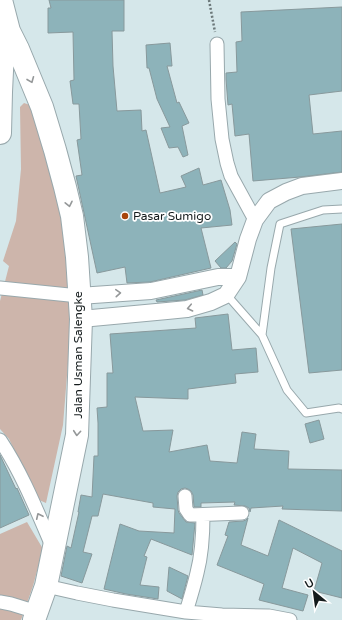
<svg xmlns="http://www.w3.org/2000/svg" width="342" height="620" font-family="'Varela Round',sans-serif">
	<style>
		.green { fill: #cdb5ab }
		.building { fill: #8db3ba; stroke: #88999c }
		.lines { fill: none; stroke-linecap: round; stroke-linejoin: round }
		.service-casing { stroke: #98a8ac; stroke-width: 9 }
		.minor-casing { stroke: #98a8ac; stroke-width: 15 }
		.tertiary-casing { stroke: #98a8ac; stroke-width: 18 }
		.trunk-casing { stroke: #98a8ac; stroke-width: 24 }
		.path { stroke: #6c787a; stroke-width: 2.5; stroke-dasharray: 2 2; stroke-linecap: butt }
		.service { stroke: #fff; stroke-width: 7 }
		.minor { stroke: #fff; stroke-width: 13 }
		.tertiary { stroke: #fff; stroke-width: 16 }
		.trunk { stroke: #fff; stroke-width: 22 }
		.oneway { stroke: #959899 }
		.poi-dot { fill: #a8450b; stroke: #fff; stroke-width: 1.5 }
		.labels { text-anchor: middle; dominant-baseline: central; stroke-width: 3.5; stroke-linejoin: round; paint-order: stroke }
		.poi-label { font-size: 12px; fill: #141b1c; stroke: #fff; text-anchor: start }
		.street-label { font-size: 12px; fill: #141b1c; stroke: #fff }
	</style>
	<rect width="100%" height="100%" fill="#d5e7ea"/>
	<path class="green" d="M24 103 30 105 45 149 62 214 74 312 68 363 63 425 46 503 39 500 9 439 0 429V301L9 266 3 261 16 221 21 169 20 107Z
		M27 522 43 549 33 586 21 620H0V534Z"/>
	<path class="building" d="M49 0H124V31H112L113 66 117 111 141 110 142 131 146 130 160 193 186 187 181 176 199 168 203 185 221 180 230 210 232 225 201 228 211 268 150 282 127 283 125 267 97 273 76 176 82 175 77 140 81 139 79 104H73L70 81 74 80 73 32 48 33V8H51Z
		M342 7V91L309 95 313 134 342 131V172L300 177 253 181 249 134 235 136 232 104 228 105 226 79V73L237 72 236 42 242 41 241 12Z
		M170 43 172 66H167L177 103 179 102 189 123 182 126 188 155 183 157 178 147 169 148 161 128 170 127 157 99 149 68H147L146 45Z
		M342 224V370L309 373 291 229Z
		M235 242 237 244 232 261 226 268H221L215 261Z
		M202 290 203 295 185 300 157 302 156 300Z
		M228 314 232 350 256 348 258 372 235 374 236 383 188 389V399L135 397 143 431 173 430 169 452 207 445 210 461 237 463 242 432 256 434 254 449 289 451 288 469 342 470V511L282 509 283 506 251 508 250 512 249 508 245 506 234 505 235 502 201 503V507H194L193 495 191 491 188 489 185 488 181 489 178 492 177 496 178 510 179 513 186 522 195 523 192 555 151 539 144 556 147 557 140 585 159 587 158 599 126 594 104 589 120 524 139 531 174 533 175 509 153 507V503L103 494 98 516H92L83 552 92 554 82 583 61 576 67 546 71 548 79 512H78L81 495 92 497 94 456H98V423L97 408 107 407V373H113L110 334 196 328 195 318Z
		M319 420 324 439 310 443 305 424Z
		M0 455 16 489 17 488 29 515 0 528Z
		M248 518 241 545 268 556 279 520 342 551V598L314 591 322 563 293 548 282 588 308 595 303 611 259 600 264 584 217 565 228 536 225 535 229 522 243 521 246 520Z
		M169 567 188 576 182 599 167 591Z"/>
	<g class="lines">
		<defs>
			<path id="service" d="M226 294 262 335 287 390 306 413 339 408 342 409
				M262 335 271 268 280 224 323 210 342 209"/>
			<path id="minor" d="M217 44 218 99 222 139 227 163 231 176 255 220
				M0 288 79 296
				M0 440C22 473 37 511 53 548
				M185 496 186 509 190 515 242 513
				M46 586 77 593 113 600 186 612 222 615 269 616 290 620
				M0 602 11 604 37 612
				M186 612C190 599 194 586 197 573 202 554 203 534 203 515"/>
			<path id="tertiary" d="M79 296 151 291 218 277H238
				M81 319 167 311 187 309 211 302 226 295 238 277 248 239 255 220 269 201 286 192 302 186 342 181"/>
			<path id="trunk" d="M1 0 9 31 18 49 42 107 55 150 65 187 72 216 77 257 81 319 77 435 46 586 34 620
				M0 133 1 92 3 50 9 31"/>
		</defs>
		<use href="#service" class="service-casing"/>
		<use href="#minor" class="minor-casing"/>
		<use href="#tertiary" class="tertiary-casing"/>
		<use href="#trunk" class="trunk-casing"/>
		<path class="path" d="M209 0 215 32"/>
		<use href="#service" class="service"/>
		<use href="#minor" class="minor"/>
		<use href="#tertiary" class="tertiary"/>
		<use href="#trunk" class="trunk"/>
	</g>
	<defs><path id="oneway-chevron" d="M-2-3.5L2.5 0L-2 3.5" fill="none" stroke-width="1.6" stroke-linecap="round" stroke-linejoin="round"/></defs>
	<g class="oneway">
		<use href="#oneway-chevron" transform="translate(31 80) rotate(68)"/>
		<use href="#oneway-chevron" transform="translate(69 204) rotate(78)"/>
		<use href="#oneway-chevron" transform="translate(118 293) rotate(-4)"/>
		<use href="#oneway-chevron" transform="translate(190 308) rotate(168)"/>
		<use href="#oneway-chevron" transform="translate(77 433) rotate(95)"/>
		<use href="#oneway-chevron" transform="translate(39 516) rotate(-115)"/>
	</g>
	<circle class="poi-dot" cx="125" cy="216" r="4"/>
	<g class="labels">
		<g class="poi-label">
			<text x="133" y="216">Pasar Sumigo</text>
		</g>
		<g class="street-label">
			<text transform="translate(78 355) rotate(-90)">Jalan Usman Salengke</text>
		</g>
	</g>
	<g transform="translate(314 592) rotate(331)" stroke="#ffffff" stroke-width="3" paint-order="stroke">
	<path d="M0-3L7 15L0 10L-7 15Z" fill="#141b1c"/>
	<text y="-6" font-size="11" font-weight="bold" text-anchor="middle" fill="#141b1c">U</text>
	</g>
</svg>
